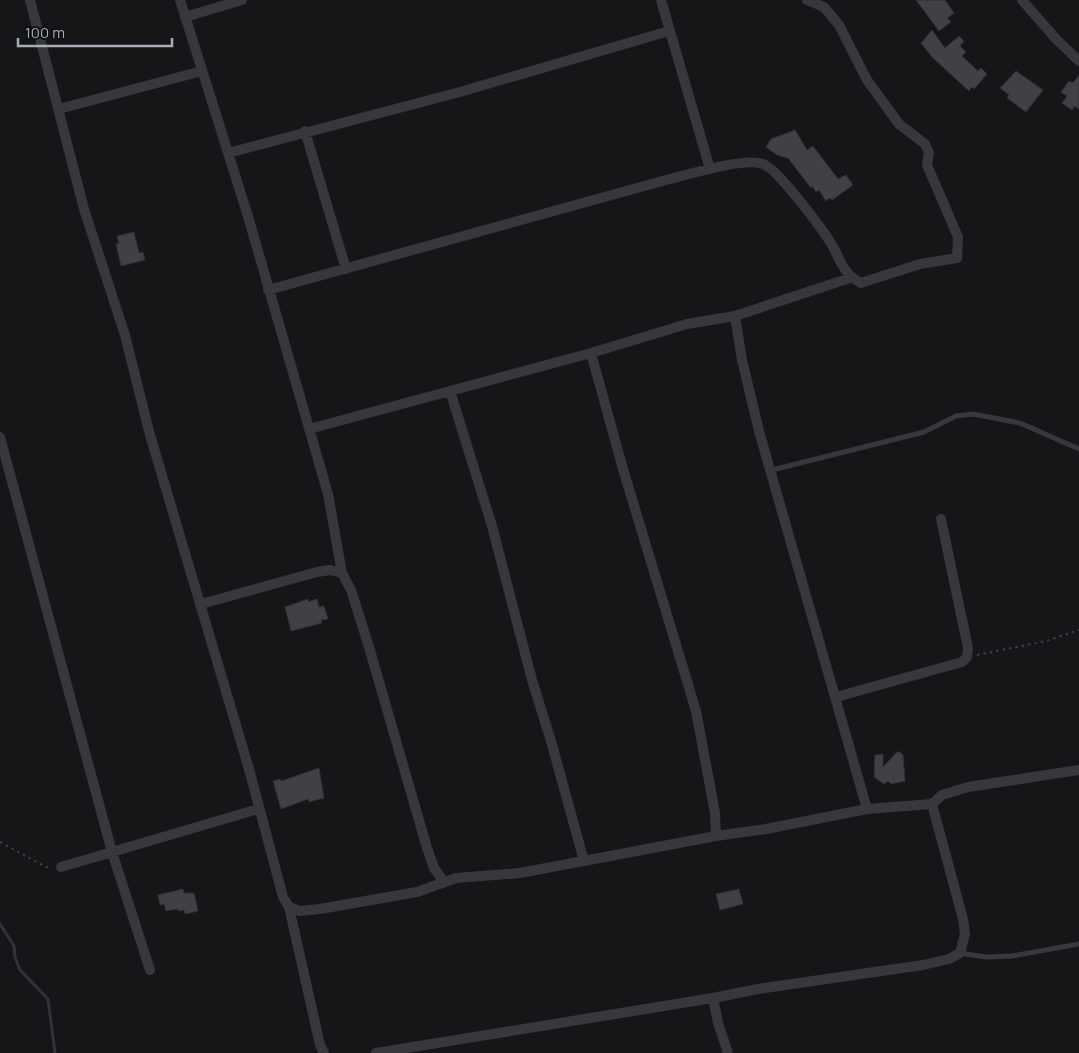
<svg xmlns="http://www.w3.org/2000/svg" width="1079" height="1053" font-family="Manrope,sans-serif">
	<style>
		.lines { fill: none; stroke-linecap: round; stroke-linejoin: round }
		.stream { stroke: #2c353c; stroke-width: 3 }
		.building { fill: #404145; stroke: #303034 }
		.path { stroke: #3d3f44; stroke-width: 2; stroke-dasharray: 2.5 4; stroke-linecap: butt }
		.lane { stroke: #37383d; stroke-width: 5 }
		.street { stroke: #37383d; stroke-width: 10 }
	</style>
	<rect width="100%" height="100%" fill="#161618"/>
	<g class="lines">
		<path class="stream" d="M0 924 14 946 15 957 20 970 48 999 55 1053"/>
	</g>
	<path class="building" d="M916 0H945L954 13 947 18 951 22 939 31Z
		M932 30 945 48 959 36 964 41 960 46 966 52 962 56 978 71 981 68 987 74 974 89 972 87 969 91 932 57 921 43Z
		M1016 71 1043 90 1026 112 1007 98 1009 95 1000 88Z
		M1079 75V109L1074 106 1072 110 1062 103 1067 96 1061 92 1069 81 1073 83Z
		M795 130 807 150 813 146 838 179 846 175 853 185 832 200 830 198 826 201 819 190 816 192 812 186 811 188 788 158 777 155 766 147 771 139Z
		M134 232 139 253 143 252 145 260 121 266 116 244 119 243 117 236Z
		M308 599V602L317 599 319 607 324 606 328 619 321 620 322 623 291 631 285 607Z
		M897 752H900L903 755 905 781 891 784 888 781 884 784 874 777 875 755 883 754V767Z
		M319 768 324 798 309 802 308 799 281 809 273 781 280 779 281 781Z
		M183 889 184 893H194L198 911 185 914 184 910 178 911V909L166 911 164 904 160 905 158 895Z
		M739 889 743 904 720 910 716 894Z"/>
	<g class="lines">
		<path class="path" d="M977 655 1046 641 1079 630
			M0 842 46 867H51"/>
		<path class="lane" d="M772 470 924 432 956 416 973 414 1020 423 1079 449
			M960 953 986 957 1012 956 1079 944"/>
		<path class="street" d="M30 0 84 209 125 335 150 435 249 769 283 897 289 907 300 911 320 909 417 892 456 878 520 873 716 836 766 829 867 809 932 804 942 795 968 787 1079 770
			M180 0 247 213 328 494 342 573
			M661 0 710 169
			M1022 0 1056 39 1079 61
			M185 17 242 0
			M59 109 202 71
			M305 131 346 269
			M228 153 460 92 669 31
			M268 290 666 180C687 175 744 157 763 164 777 168 823 230 832 245 841 261 843 274 861 283L920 264 957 258 958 237 927 165 929 153 925 144 899 124 867 80 839 25 824 7 807 0
			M735 316 742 360 759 431 867 809
			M591 353 623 469 696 711 715 813 716 836
			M450 391 492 526 532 680 551 741 584 861
			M309 429 591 353 687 324 735 316 850 278
			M0 437 112 852 150 970
			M201 604 317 572 330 570 342 573 351 590 369 647 427 848 434 868 444 882
			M836 697 962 662 967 657 968 648 941 519
			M61 867 258 809
			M289 907 320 1045 324 1053
			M376 1053 713 998
			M728 1053 718 1023 713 998 758 989 923 965 949 959 960 953 965 934 963 919 932 804"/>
	</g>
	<path d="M18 38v8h154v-8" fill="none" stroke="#a8adb8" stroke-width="2.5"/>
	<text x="25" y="38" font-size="15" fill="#a8adb8" stroke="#111113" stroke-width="4" paint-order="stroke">100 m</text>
</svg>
